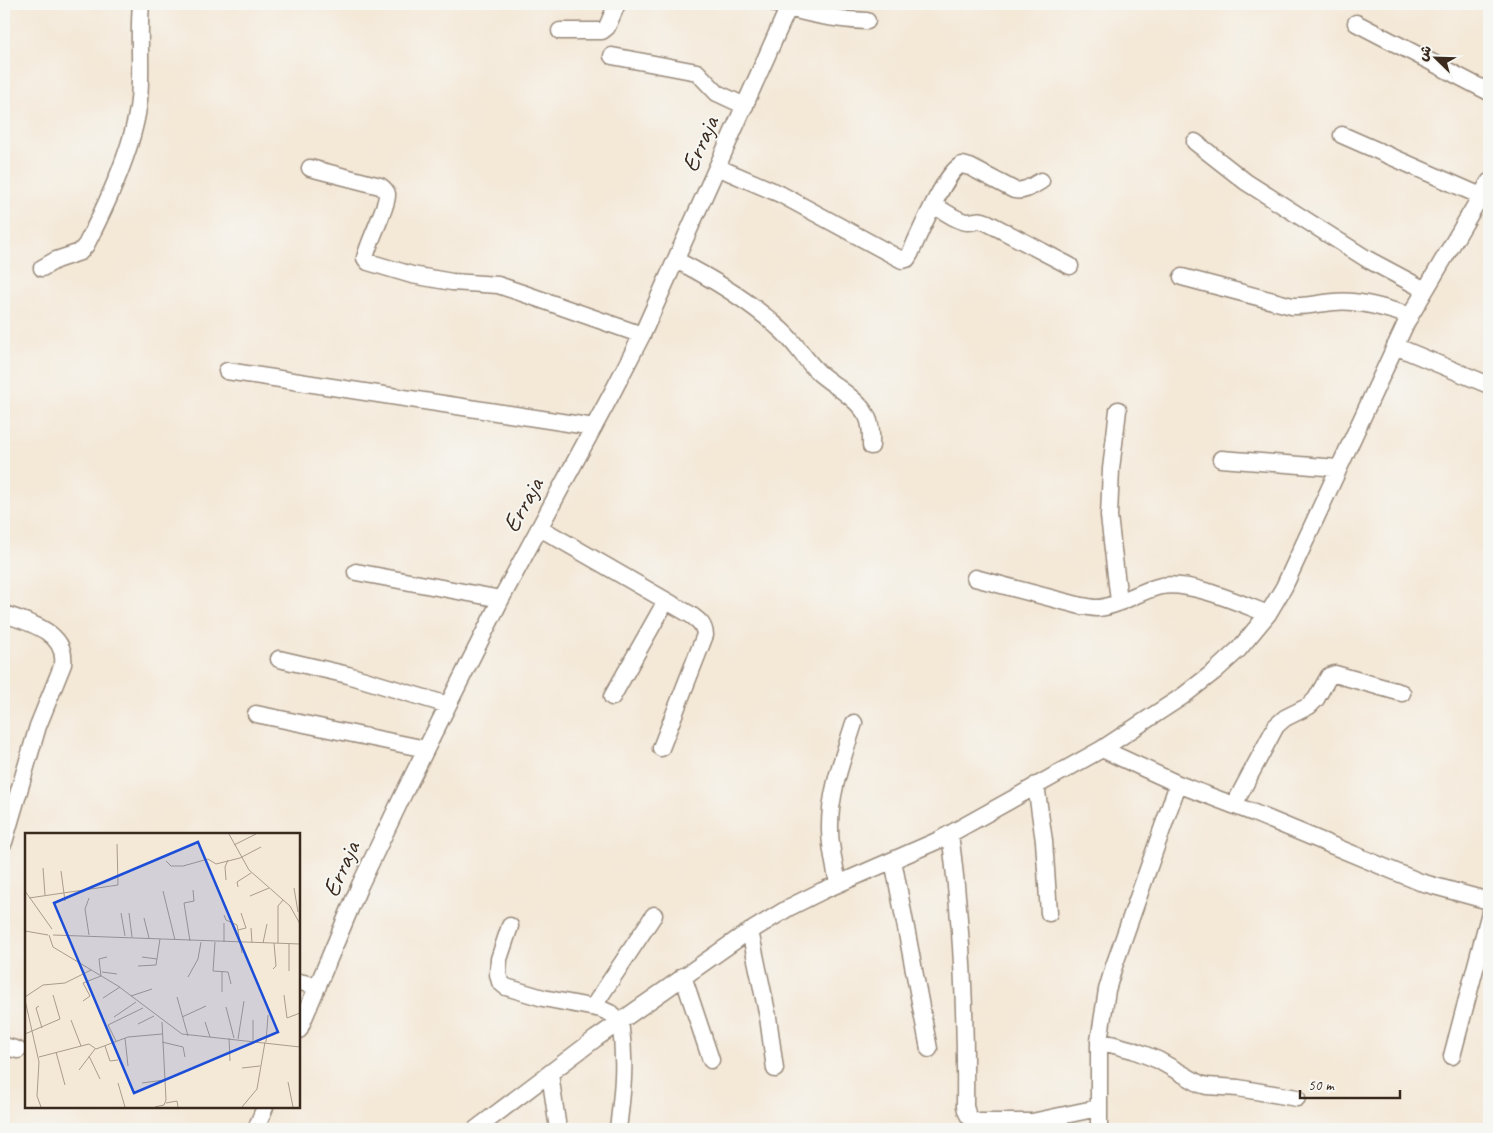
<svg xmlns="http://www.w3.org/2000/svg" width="1493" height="1133" font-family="Caveat,'Playpen Sans Arabic',sans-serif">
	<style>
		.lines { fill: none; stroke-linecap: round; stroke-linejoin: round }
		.street-casing { stroke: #98897a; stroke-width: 19 }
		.street { stroke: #fff; stroke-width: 16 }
		.labels { text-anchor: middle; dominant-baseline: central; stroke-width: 4; stroke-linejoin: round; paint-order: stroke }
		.street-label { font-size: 25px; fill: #3b2a1e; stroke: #f6f6f2 }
		.inset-road { fill: none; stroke: #aa9c8d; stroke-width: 1 }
		.view { fill: #1d4ed8; fill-opacity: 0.15; stroke: #1d4ed8; stroke-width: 2.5 }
		.inset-edge { fill: none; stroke: #3b2a1e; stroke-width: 2.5 }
	</style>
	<rect width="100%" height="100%" fill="#f6f6f2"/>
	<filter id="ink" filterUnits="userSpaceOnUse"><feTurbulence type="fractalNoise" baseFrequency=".02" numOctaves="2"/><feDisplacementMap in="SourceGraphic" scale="10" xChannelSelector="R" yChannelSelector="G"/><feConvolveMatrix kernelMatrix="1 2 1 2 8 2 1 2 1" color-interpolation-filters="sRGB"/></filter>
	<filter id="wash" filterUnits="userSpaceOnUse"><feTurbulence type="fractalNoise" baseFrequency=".0096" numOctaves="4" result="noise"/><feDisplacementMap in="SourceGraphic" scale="20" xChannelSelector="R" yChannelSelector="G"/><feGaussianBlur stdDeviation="1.12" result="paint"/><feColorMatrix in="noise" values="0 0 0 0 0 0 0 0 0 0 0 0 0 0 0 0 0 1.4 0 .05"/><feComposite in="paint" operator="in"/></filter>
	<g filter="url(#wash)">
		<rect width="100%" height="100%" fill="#f4e8d7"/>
	</g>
	<g filter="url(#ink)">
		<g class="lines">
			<defs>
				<path id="street" d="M776 4C806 14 835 20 867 21
					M1356 23 1489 92
					M560 31H602L607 27 617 4
					M612 56 697 72 717 93 745 106
					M1342 135 1481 196
					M1195 142 1246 182 1367 259 1425 290
					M717 167 780 194 902 260 907 259 910 254C917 239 947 168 962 165 963 165 969 167 970 167L1014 190C1025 192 1032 186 1041 181
					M310 168 380 186C383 188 386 190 387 194 388 205 368 243 365 258L368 262 412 275 452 282 498 285 525 294 642 335
					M933 205C941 209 959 222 967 222 978 222 976 218 988 223L1070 266
					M676 260C713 279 750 301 781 330 795 342 805 360 819 373 834 386 857 398 867 416 872 426 871 436 871 446
					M42 268 56 260 80 252 86 245C106 206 135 143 139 100 142 68 138 36 141 4
					M1182 277 1292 306C1307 307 1320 303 1334 302 1357 299 1389 309 1410 316
					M1395 346 1489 385
					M227 371 594 427
					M1118 410 1111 469 1109 516 1119 601
					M1221 459 1338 468
					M540 528 691 615C699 621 704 624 705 635L661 748
					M356 572 501 599
					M975 578 1081 606C1086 606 1091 608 1096 608 1113 609 1141 590 1161 586 1191 581 1239 603 1268 614
					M4 614C28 622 67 632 63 664L38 726 4 842
					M279 659 348 675 448 705
					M612 697 666 601
					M256 714 426 749
					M1102 749 1178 784 1254 813 1420 882 1489 901
					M1036 785 1044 841 1049 913
					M1234 805 1276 726 1285 718 1309 706 1316 699 1329 676 1335 674 1402 693
					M950 834C962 924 966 1015 965 1106 967 1115 969 1119 978 1122H1032L1098 1108
					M893 860 929 1049
					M838 884C835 866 830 848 830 830 829 793 843 758 854 723
					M510 926 499 959 498 974 500 982 506 987 543 998 601 1009 612 1014 620 1021C626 1061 623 1089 618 1129
					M750 931 768 1017 775 1069
					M683 976 711 1060
					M299 982 318 986
					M593 1007 654 915
					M299 1030 360 885 403 795 501 599 611 395 642 335 790 4
					M1099 1041 1133 1050 1158 1060 1200 1084 1207 1086 1238 1088 1297 1098
					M4 1046 18 1050
					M1452 1056 1489 916
					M550 1074 558 1129
					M256 1129 265 1107
					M476 1129 595 1039 739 938 790 907 822 891 939 840 1102 749 1183 696 1215 671 1239 649 1268 614 1284 587 1406 323 1489 182
					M1099 1129V1041L1107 990 1114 966 1178 784"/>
			</defs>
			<use href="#street" class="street-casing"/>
			<use href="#street" class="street"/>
		</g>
	</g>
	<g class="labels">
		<g class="street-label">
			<text transform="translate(700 144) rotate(-66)">Erraja</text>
			<text transform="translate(523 505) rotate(-61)">Erraja</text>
			<text transform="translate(341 869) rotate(-66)">Erraja</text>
		</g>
	</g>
	<g transform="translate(25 833)">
		<rect width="275" height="275" fill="#f4e8d7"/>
		<path class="inset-road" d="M204 1 224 37 265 73 275 91M209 12 231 1M141 28 146 33H158L183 26 191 31 215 25 236 14M18 35 20 62M36 38 40 68M201 47 200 34 203 27M213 54 212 49 226 40M269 55 273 79M0 58 27 96M138 58 150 107M225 63 244 55M4 65 93 52 92 11M64 65 60 76 64 102M96 80 100 103M104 80 107 104M199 82 201 87 212 92 217 120M119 85 124 105M199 90V109M226 95 227 110M213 97 221 95 216 80M0 98 23 102M24 102 28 114 93 153 157 201 275 214M28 102 275 111M165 108 159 70 169 68 168 57M190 109 188 138 203 139 206 151M238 110 242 91M253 110V73L258 67M264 110V138M117 124 132 126M113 133 131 132 135 106M248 136 251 133 249 110M77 139 92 141M163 144 173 126 176 109M197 159V138M259 162 262 185 275 180M106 163 127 156M0 164 18 152 40 150 66 137M152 164 163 203M78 165 95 154M0 167 14 229 12 263 16 274M58 168 65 163 58 150 76 143 74 126 82 124M14 173 11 175 17 195M201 174 209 205M89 184 111 169M157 184 181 173M46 187 56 213M180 189 185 204M113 191 129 183M0 201 35 186 28 162M100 205 103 233M204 205 205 228M213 206 219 168M91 208 83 192 118 175M228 208V187M137 209 158 214 160 224M241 209 243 182M80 213 85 228 93 227M31 219 40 252M64 223 75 246M14 224 64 211 71 216 103 204 137 201M217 235 235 233M54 237 70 216M263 249 268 274M93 250 100 274M117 250 139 247M141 270 152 268 153 274M130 274 139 272 141 267 137 189M217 274 232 256 240 209"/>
		<path class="view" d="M173 9 253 199 109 260 29 70Z"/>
		<rect width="275" height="275" class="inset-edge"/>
	</g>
	<rect width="1493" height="1133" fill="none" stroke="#f6f6f2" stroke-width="20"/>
	<g transform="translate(1436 58) rotate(293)" stroke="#f6f6f2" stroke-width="4" paint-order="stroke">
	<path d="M0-4L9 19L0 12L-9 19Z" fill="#3b2a1e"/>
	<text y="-8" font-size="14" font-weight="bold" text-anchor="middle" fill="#3b2a1e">ش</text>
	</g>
	<path d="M1300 1090v8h100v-8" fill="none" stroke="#3b2a1e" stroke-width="2.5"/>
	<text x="1308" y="1090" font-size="15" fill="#3b2a1e" stroke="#f6f6f2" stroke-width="4" paint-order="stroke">50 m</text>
</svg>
